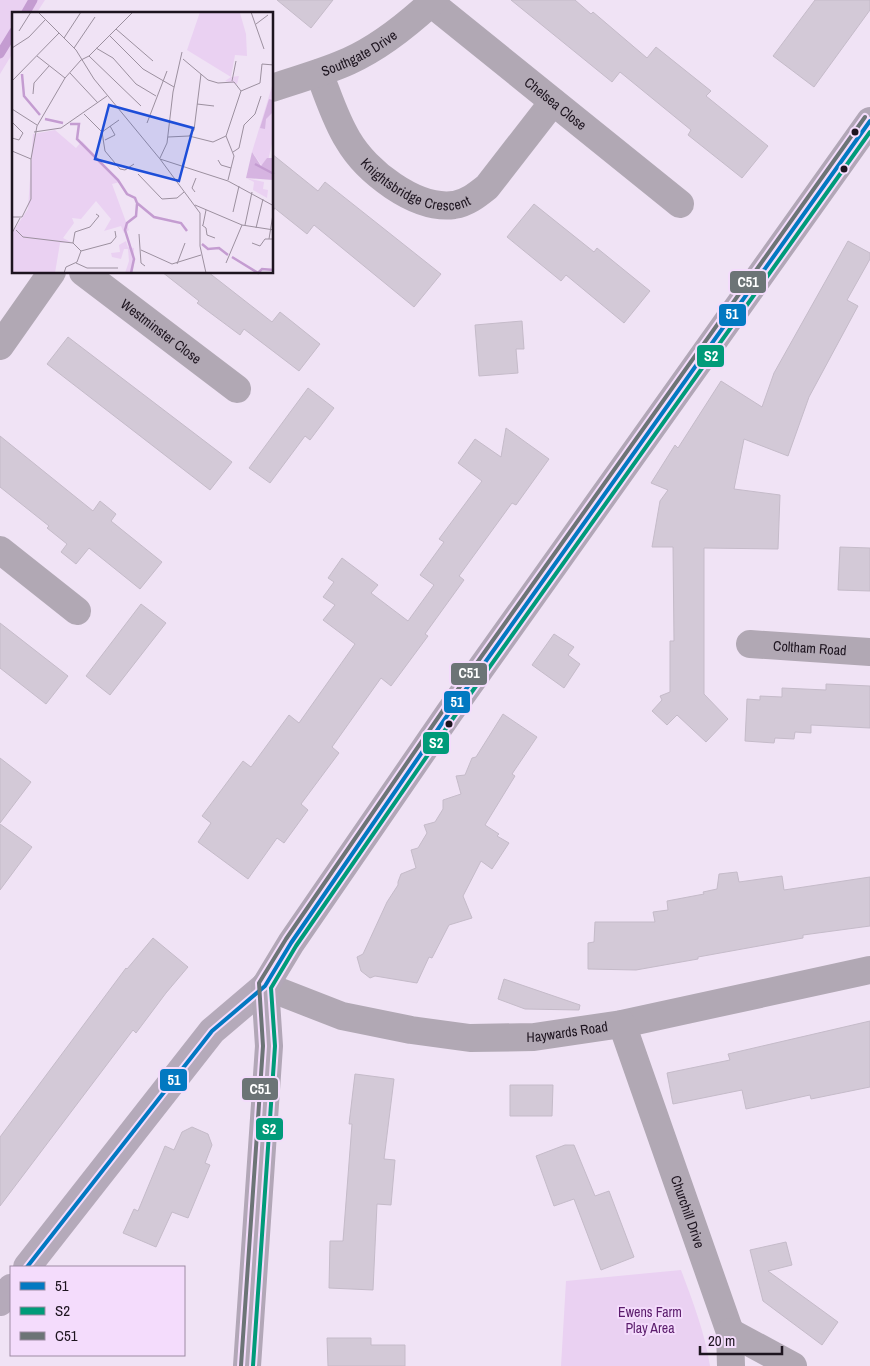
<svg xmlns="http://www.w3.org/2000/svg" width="870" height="1366" font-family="'Archivo Narrow',sans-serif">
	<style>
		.green { fill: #ead1f2 }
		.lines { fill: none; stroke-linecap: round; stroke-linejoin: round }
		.stream { stroke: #c49cd1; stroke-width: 9 }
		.building { fill: #d3c9d7; stroke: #c5bbc9 }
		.minor { stroke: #b1a8b4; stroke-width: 28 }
		.primary { stroke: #b5aaba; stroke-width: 28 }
		.trunk { stroke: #b2a7b7; stroke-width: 28 }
		.bus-1-casing { stroke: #f4dcfc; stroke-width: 8 }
		.bus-2-casing { stroke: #f4dcfc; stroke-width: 8 }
		.bus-3-casing { stroke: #f4dcfc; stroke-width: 8 }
		.bus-1 { stroke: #0279c1; stroke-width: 4 }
		.bus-2 { stroke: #009b79; stroke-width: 4 }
		.bus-3 { stroke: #6c7476; stroke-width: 4 }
		.bus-dot { fill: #1d141f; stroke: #f4dcfc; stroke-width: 2 }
		.labels { text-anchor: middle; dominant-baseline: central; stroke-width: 4; stroke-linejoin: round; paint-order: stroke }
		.street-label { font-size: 14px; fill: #1d141f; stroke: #f4dcfc }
		.park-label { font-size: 14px; fill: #5b1c6c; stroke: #f4dcfc }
		.inset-river { fill: none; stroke: #c49cd1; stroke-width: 2.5 }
		.inset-road { fill: none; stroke: #9c909f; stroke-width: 1 }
		.view { fill: #1d4ed8; fill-opacity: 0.15; stroke: #1d4ed8; stroke-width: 2.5 }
		.inset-edge { fill: none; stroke: #1d141f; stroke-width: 2.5 }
		.line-badge { stroke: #f4dcfc; stroke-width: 2 }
		.badge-label { font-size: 14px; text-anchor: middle; font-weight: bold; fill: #fff }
	</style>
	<rect width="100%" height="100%" fill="#f0e3f5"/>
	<path class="green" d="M0 0H45L36 14H14V51L0 74Z
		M681 1270C693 1302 705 1333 710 1366H561L566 1281Z"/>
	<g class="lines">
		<path class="stream" d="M25 14 33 0
			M0 54 14 31"/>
	</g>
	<path class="building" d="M277 0H333L311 28Z
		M511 0H575L591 14 593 12 647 58 656 47 711 91 706 96 768 146 742 178 688 135 691 130 620 72 612 82Z
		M815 0H870V10L814 87 773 56Z
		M272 154 318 191 325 182 441 274 414 307 314 225 307 234 272 206Z
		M534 204 594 252 597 248 650 291 624 323 566 275 561 281 507 237Z
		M848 241 870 253V259L847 300 858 306 809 397 788 456 744 439 734 489 780 495 778 549 704 548V694L728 719 706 742 677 715 667 725 652 711 662 700 660 696 670 692V641H674L673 547H652L660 501 668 490 651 483 675 445 678 448 721 381 762 407 774 373Z
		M162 272H208L272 322 280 312 320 344 299 371 244 329 240 335 197 303 199 301Z
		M522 321 524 349H516L518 373 479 376 475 325Z
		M68 337 232 462 210 490 47 364Z
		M308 388 334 408 310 440 305 436 270 483 249 468Z
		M506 428 549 459 516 505 512 503 459 576 464 580 425 634 428 636 391 686 381 678 332 747 339 753 301 804 308 810 284 843 277 838 248 879 198 842 211 823 202 816 243 761 251 767 289 715 299 723 355 644 323 620 335 605 323 597 334 582 328 578 342 558 378 585 371 593 408 621 434 585 420 575 444 542 439 539 482 481 458 463 475 439 501 457Z
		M0 436 93 511 100 501 116 514 111 521 162 562 140 589 89 548 76 564 61 552 67 544 47 528 49 526 0 487Z
		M840 547 870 548V591L838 590Z
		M141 604 166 623 110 695 86 676Z
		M0 623 68 676 46 704 0 668Z
		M554 634 574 647 568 655 580 664 564 688 532 665Z
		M826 684 870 686V728L811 725V733L795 732 794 739 775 738 774 743 745 741 747 699 760 700V696L782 697V688L826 690Z
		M503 714 537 737 512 774 515 776 485 825 499 834 497 836 509 843 492 869 481 861 463 896 472 918 449 925 432 958 429 957 417 983 375 976 370 978 361 971 357 957 363 954 387 902 398 885V882L401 874 416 868 411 850 418 848 427 833 424 825 435 822 443 809V800L461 794 456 776 465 775 472 758 476 757Z
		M0 758 31 782 0 823Z
		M0 824 32 847 0 890Z
		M737 872 739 882 782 876 784 890 870 877V926L803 935V938L698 957V959L636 970 588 969V943L594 942 595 922H655L653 912 668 910 667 901 704 894 703 892 717 889 719 874Z
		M153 938 188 967 166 993 136 1033 133 1030 0 1206V1137L126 968 127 969Z
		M504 979 580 1005 579 1010 525 1009 498 999Z
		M870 1021V1087L811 1099 810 1095 746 1109 742 1090 673 1104 667 1073 730 1060 728 1054Z
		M355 1074 394 1079 384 1159 395 1160 391 1205 377 1204 373 1290 329 1288 330 1241H343L352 1124H349Z
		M510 1085H553L552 1116H510Z
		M192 1127 208 1134 212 1145 205 1163 210 1165 188 1218 172 1212 156 1247 123 1233 134 1209 138 1211 165 1146 174 1150 182 1132Z
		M565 1145H574L595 1196 609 1191 634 1257 601 1270 574 1199 554 1206 536 1156Z
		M786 1242 792 1265 768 1271 838 1322 822 1345 763 1301 750 1250Z
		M327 1338H371V1345H405V1366H328Z"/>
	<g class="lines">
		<g class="minor">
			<path id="s1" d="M431 3 680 204"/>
			<path id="s2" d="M319 73C328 95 335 119 348 140 366 171 415 210 454 205 467 203 477 195 487 187L553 102"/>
			<path id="s3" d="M272 88C298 79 325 72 349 61 380 47 406 26 431 3L433 0"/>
			<path id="s4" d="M83 272 237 389"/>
			<path d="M0 346 52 272"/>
			<path d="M0 550 77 611"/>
			<path id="s5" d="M750 644 870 652"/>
			<path id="s6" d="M265 986 342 1016 411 1030 470 1038 534 1037 622 1024 870 970"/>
			<path id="s7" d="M622 1024 730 1332 731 1366"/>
			<path d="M730 1332 793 1366"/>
		</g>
		<path class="primary" d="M27 1267 212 1031 265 986
			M0 1302 11 1288"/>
		<path class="trunk" d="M247 1366 269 1046 265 986 291 943 449 713 870 121"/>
		<defs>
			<path id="bus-1" d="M27 1267 212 1031 265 986 291 943 449 713 870 121"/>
			<path id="bus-2" d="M253 1366 275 1046 271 988 296 946 454 717 870 132"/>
			<path id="bus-3" d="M241 1366 263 1046 259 983 286 939 444 709 865 117"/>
		</defs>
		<use href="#bus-1" class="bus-1-casing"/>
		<use href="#bus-2" class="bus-2-casing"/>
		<use href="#bus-3" class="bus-3-casing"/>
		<use href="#bus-1" class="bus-1"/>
		<use href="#bus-2" class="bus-2"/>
		<use href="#bus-3" class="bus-3"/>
	</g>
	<g class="bus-dot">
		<circle cx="855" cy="132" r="4.5"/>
		<circle cx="844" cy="169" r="4.5"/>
		<circle cx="449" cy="724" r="4.5"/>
	</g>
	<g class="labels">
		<g class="street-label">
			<text stroke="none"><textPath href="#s3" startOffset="94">Southgate Drive</textPath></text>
			<text stroke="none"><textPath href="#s1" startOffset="160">Chelsea Close</textPath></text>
			<text stroke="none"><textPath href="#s2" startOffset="159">Knightsbridge Crescent</textPath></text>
			<text stroke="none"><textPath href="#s4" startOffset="98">Westminster Close</textPath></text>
			<text stroke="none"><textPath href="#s5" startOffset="60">Coltham Road</textPath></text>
			<text stroke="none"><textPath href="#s6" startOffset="310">Haywards Road</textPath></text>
			<text stroke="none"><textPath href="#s7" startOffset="199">Churchill Drive</textPath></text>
		</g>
		<g class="park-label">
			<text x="650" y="1312">Ewens Farm<tspan x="650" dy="16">Play Area</tspan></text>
		</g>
	</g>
	<g transform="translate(12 12)">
		<rect width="261" height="261" fill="#f0e3f5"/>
		<path d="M188 0 228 1 234 22 235 44 223 43 219 65 227 64 225 72 213 69 219 65 175 38ZM261 71V127L256 149 250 154 240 140ZM43 118 64 136 70 129 108 170 100 172 117 218 112 221 109 214 92 219 99 207 84 189 69 207 60 206 62 211 51 226 59 230 48 231 43 261H0V221L16 197 21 122ZM234 166 252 170 251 177 256 178 255 186 241 178 242 170ZM114 229 116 235 122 236 121 261H113L117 249 116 237H112L109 247 100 245 99 241 108 240 107 233Z" fill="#ead1f2"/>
		<path d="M257 87 261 88V100L254 107 253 117 248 116ZM240 140 249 154 255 146H261V168L234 166Z" fill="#d6b4e1"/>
		<path class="inset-river" d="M10 62 12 84 28 103M33 107 51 111M58 112H67L65 127 106 168 115 182 123 186 125 191 142 205 169 211 175 219M243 152 262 162M190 232 196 237 207 236 216 243M220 245 246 261 250 257 262 258M119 261 122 247 113 218 115 211 124 204 125 192"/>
		<path class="inset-road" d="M26 0 64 38 82 67 148 147 216 169 262 194M239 0 252 37M244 12 256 3M104 17 141 49M7 19 19 0M97 23 131 57 162 75M52 26 69 0M0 36 17 25 33 8M62 36 83 5M84 36 101 46 124 72 144 84M25 44 53 66M77 44 129 94M171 47 196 68 206 71 222 70 229 79M69 48 77 44 121 0M58 61 86 91M0 69 47 21M220 69 224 49M229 79 248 71 250 52 262 53M21 82 22 71 37 54M185 92 202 94M0 97 25 113M72 102 90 120 93 139 108 157 113 158 122 152M0 110 11 121 7 128 0 126M135 111 155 59M22 120 49 116 95 84M90 120 107 108M177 124 182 118 189 62M156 125 177 124 201 130 214 124M93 128 103 123 98 114M0 139 19 147M221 140 227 136 232 113 243 102 249 84M148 146 155 131 161 80 170 40M148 147 188 201V234L194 261M206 148 209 153 219 156M126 162 150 187 165 186 172 180M216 168 222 144 214 124 229 79M183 180 180 176 184 166M183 193 230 213 262 218M221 200 227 174M0 205H10L19 187V147L25 114 53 66 69 48M190 213 194 216 195 223 203 226M191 213 194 198M233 213 240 180M244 216 251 187M4 218 11 225 61 231 69 239M0 221 8 206M127 222 129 251 133 254M257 227 262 196M61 231 63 220 78 215 87 204 84 202M240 231 248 234 253 227H262M129 238 160 252 189 243M69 239 99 231 104 225 103 219M64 251 75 256H106M214 251 230 213M165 252 173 231M52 261 54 255 65 250 69 239"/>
		<path class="view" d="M97 93 181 116 167 169 83 147Z"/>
		<rect width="261" height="261" class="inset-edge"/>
	</g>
	<g class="line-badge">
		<rect x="729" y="270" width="38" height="24" rx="5" fill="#6c7476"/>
		<rect x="718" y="303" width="29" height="24" rx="5" fill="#0279c1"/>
		<rect x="696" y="344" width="29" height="24" rx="5" fill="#009b79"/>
		<rect x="450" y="662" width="38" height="24" rx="5" fill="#6c7476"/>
		<rect x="443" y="690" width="28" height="24" rx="5" fill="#0279c1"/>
		<rect x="422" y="731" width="28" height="24" rx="5" fill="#009b79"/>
		<rect x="159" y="1068" width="29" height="24" rx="5" fill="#0279c1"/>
		<rect x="241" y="1077" width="38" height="24" rx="5" fill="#6c7476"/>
		<rect x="255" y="1117" width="29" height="24" rx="5" fill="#009b79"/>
	</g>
	<g class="badge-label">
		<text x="748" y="287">C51</text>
		<text x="732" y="319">51</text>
		<text x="711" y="361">S2</text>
		<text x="469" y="678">C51</text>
		<text x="457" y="707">51</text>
		<text x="436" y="748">S2</text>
		<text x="174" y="1085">51</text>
		<text x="260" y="1094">C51</text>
		<text x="269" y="1134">S2</text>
	</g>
	<rect x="10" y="1266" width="175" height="90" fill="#f4dcfc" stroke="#9e8ca4"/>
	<rect x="20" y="1282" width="25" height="8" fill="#0279c1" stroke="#9e8ca4"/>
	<text x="55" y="1291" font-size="15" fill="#1d141f">51</text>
	<rect x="20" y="1307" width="25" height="8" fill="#009b79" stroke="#9e8ca4"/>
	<text x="55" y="1316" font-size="15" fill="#1d141f">S2</text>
	<rect x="20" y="1332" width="25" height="8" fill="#6c7476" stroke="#9e8ca4"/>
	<text x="55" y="1341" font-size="15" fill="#1d141f">C51</text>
	<path d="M700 1346v8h82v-8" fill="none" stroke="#1d141f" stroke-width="2.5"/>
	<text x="708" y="1346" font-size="15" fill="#1d141f" stroke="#f4dcfc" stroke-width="4" paint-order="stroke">20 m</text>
</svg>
